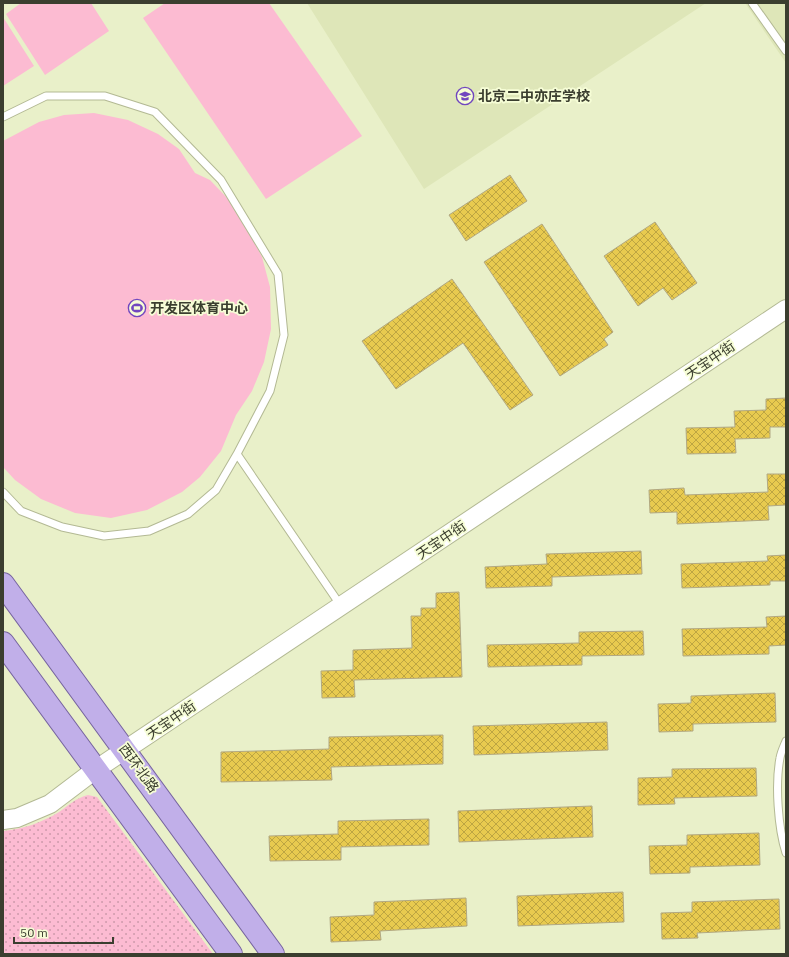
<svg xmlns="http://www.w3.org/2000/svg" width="789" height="957" font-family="'IBM Plex Sans','Noto Sans SC',sans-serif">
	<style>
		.built { fill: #dee6b8 }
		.grass { fill: url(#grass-dots) }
		.pitch { fill: #fcbbd2 }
		.building { fill: url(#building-cross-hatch); stroke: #b1a883 }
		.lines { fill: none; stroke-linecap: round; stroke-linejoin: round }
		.service-casing { stroke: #b3b994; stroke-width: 9 }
		.tertiary-casing { stroke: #b3b994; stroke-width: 20 }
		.primary-casing { stroke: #77659f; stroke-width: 24 }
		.service { stroke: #fff; stroke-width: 7 }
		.tertiary { stroke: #fff; stroke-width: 18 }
		.primary { stroke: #c1afe9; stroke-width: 22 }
		.labels { text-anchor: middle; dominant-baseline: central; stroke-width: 3.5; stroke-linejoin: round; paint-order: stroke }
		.poi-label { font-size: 14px; font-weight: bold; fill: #3b3e2f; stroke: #f6fdd6; text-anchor: start }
		.street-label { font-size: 14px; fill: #3b3e2f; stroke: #f6fdd6 }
	</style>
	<defs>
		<pattern id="grass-dots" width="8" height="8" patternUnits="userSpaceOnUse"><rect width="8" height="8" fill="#fcbbd2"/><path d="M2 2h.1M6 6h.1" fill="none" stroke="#cd99ab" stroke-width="1.8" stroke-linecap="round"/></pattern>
		<pattern id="building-cross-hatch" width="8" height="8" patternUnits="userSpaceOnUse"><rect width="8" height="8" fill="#e8ca4f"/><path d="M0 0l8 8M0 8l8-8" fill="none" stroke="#bda542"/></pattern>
	</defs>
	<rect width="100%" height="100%" fill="#e9f0c9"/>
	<path class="built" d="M307 3H706L424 189Z
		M745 3H786V63Z"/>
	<path class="grass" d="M88 795 97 797 213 954H3V831C23 829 41 823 59 812 69 805 76 798 88 795Z"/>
	<path class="pitch" d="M21 3H91L109 31 45 75 6 14Z
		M165 3H269L362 136 266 199 143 18Z
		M3 17 34 66 3 86Z
		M94 113 128 120 158 134 179 149 195 173 210 180 229 200 245 224 262 257 270 287 271 329 264 362 252 391 236 415 221 451 200 477 182 492 147 510 111 518 75 513 41 499 15 480 3 467V141L39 122 64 115Z"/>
	<path class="building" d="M510 175 527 201 466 241 449 215Z
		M655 222 697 283 672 300 663 288 638 306 604 256Z
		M542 224 613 332 604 339 608 345 560 376 484 262Z
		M452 279 533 395 510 410 463 343 396 389 362 341Z
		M786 398V427H770V438L735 439 736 453 687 454 686 428 735 427 734 411 766 410V399Z
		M767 474H786V505L768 506 769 520 677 524V512L650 513 649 490 684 488 685 495 768 492Z
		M641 551 642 574 552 577V586L486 588 485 567 547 564 546 554Z
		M786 555V581H770V585L682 588 681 564 768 561 767 556Z
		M459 592 462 677 354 680 355 697 322 698 321 671 353 670V650L412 648 411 616H421V608H436V593Z
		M786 616V645L769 646V654L683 656 682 629 767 627 766 617Z
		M643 631 644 655 582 656V665L488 667 487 645 579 643V632Z
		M775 693 776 722 693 724V731L659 732 658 704 691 703V696Z
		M607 722 608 750 474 755 473 726Z
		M443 735V764L331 767 332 780 221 782V752L329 749V737Z
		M756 768 757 796 674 798 675 804 638 805V778L672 777V769Z
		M592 806 593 837 459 842 458 811Z
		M429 819V845L341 847V860L270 861 269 836 338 834V821Z
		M759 833 760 865 690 867V873L650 874 649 846 687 845V835Z
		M623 892 624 922 518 926 517 896Z
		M466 898 467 926 380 931 381 940 331 942 330 917 374 915V902Z
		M779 899 780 929 697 933 698 938 662 939 661 913 692 912V902Z"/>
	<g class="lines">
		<defs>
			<path id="service" d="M752 3 786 51
				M3 117 46 96H105L155 112 221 180 278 274 284 335 270 391 237 454 341 606
				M3 492 21 511 62 527 104 536 149 531 188 514 216 490 237 454
				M786 741C784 746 781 752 780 758 775 784 778 828 786 853"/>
			<path id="tertiary" d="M3 820 17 818 50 804 95 770 786 309"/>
			<path id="primary" d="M3 584 273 954
				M3 643 231 954"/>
		</defs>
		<use href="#service" class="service-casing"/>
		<use href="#tertiary" class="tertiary-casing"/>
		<use href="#primary" class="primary-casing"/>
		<use href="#service" class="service"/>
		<use href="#tertiary" class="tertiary"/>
		<use href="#primary" class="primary"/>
	</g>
	<defs>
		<symbol id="school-ring" viewBox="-11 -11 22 22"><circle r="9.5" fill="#f6fdd6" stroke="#7147bf" stroke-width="1.5"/><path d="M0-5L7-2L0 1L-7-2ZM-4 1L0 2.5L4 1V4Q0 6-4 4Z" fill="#7147bf"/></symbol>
		<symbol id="stadium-ring" viewBox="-11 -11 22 22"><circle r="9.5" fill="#f6fdd6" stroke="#7147bf" stroke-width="1.5"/><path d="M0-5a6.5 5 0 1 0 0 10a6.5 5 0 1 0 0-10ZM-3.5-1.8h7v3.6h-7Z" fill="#7147bf"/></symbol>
	</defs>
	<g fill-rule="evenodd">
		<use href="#school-ring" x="455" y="86" width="20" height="20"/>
		<use href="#stadium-ring" x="127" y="298" width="20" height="20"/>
	</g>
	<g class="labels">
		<g class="poi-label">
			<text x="478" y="96">北京二中亦庄学校</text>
			<text x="150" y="308">开发区体育中心</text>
		</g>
		<g class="street-label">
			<text transform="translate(710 360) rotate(-34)">天宝中街</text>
			<text transform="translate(441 540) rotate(-34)">天宝中街</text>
			<text transform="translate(171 720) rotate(-34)">天宝中街</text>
			<text transform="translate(139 768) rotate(54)">西环北路</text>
		</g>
	</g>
	<rect width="789" height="957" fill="none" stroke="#3b3e2f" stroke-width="8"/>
	<path d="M14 937v6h99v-6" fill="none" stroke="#3b3e2f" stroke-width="2"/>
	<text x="20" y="937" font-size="12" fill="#3b3e2f" stroke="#f6fdd6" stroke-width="3" paint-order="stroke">50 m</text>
</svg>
